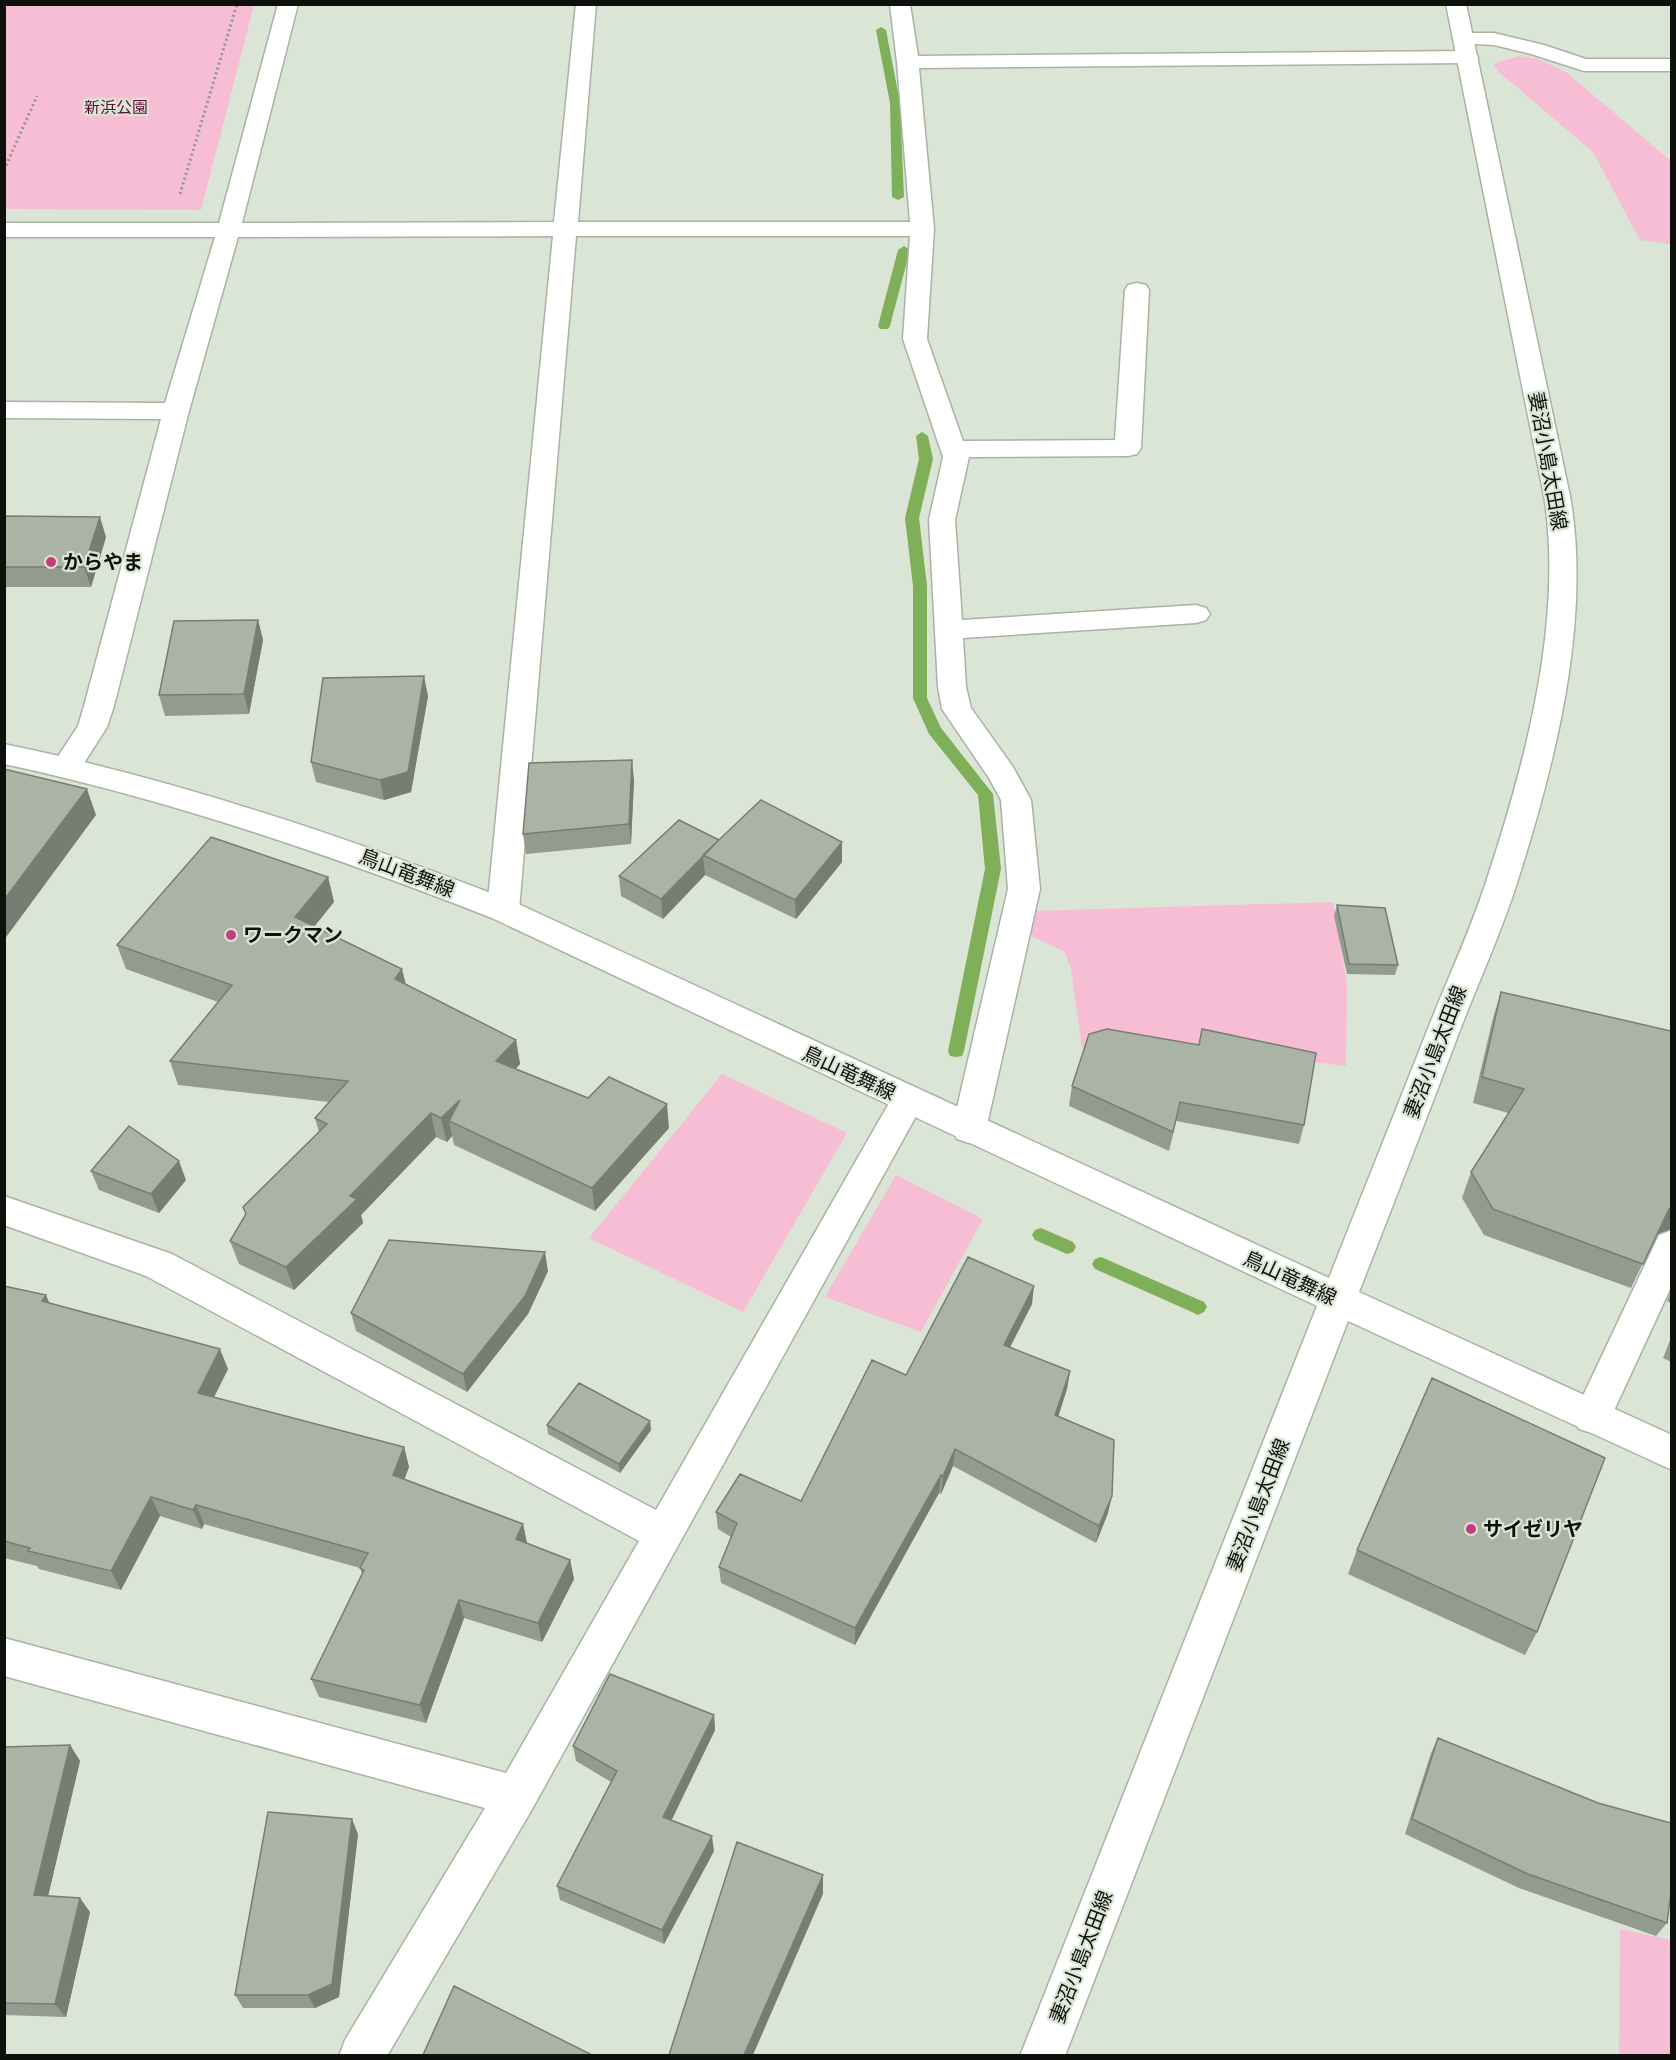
<svg xmlns="http://www.w3.org/2000/svg" width="1676" height="2060" font-family="Inter,'Noto Sans JP',sans-serif">
	<style>
		.green { fill: #f7bdd4 }
		.lines { fill: none; stroke-linecap: round; stroke-linejoin: round }
		.stream { fill: #7faf58; fill-rule: evenodd }
		.minor-casing { stroke: #a9b2a3; stroke-width: 3 }
		.major-casing { stroke: #a9b2a3; stroke-width: 3 }
		.path { stroke: #90988c; stroke-width: 3; stroke-dasharray: 2 3; stroke-linecap: butt }
		.minor { fill: #fff; fill-rule: evenodd }
		.major { fill: #fff; fill-rule: evenodd }
		.wall { fill: #939a8e }
		.shaded-wall { fill: #787d74 }
		.building { fill: #abb3a5; stroke: #787d74; stroke-width: 1.5 }
		.poi-dot { fill: #c23d80; stroke: #dbe5d5; stroke-width: 2 }
		.labels { text-anchor: middle; dominant-baseline: central; stroke-width: 4.5; stroke-linejoin: round; paint-order: stroke }
		.far-park-label { font-size: 16px; fill: #62093b; stroke: #dbe5d5 }
		.street-label { font-size: 20px; fill: #0d100b; stroke: #dbe5d5 }
		.poi-label { font-size: 20px; font-weight: bold; fill: #0d100b; stroke: #dbe5d5; text-anchor: start }
	</style>
	<rect width="100%" height="100%" fill="#dbe5d5"/>
	<path class="green" d="M4 5H254L201 210 5 209Z
		M1519 56 1538 59 1566 72 1671 161V244L1640 240 1593 152 1500 73 1493 64Z
		M1333 902 1347 984 1346 1066 1198 1049 1082 1048 1071 969 1065 952 1027 934 1032 911Z
		M722 1074 847 1133 743 1312 589 1238Z
		M896 1175 983 1219 921 1332 825 1297Z
		M1620 1929 1671 1940V2055L1619 2056Z"/>
	<g class="lines">
		<path class="stream" d="M881 27 886 30 900 103 904 197 898 200 892 197 890 103 876 30Z
			M904 246 910 250 890 326 888 329H880L878 326 898 250Z
			M922 432 928 436 933 459 919 518 927 586V698L941 728 993 794 1001 869 964 1051 962 1056 956 1057 950 1056 948 1051 985 869 978 795 929 734 913 698V586L905 518 919 459 916 436Z
			M1041 1228 1073 1242 1076 1247 1073 1252 1067 1254 1035 1240 1032 1235 1035 1230Z
			M1101 1257 1204 1302 1207 1307 1204 1312 1198 1315 1192 1312 1095 1269 1092 1264 1095 1259Z"/>
		<defs>
			<path id="minor" d="M278 4H298L242 223 554 222 576 4H596L578 222H910L897 62 890 4H910L918 56 1467 51 1475 52 1478 57 1475 62 1467 63 919 68 934 229 927 339 963 441 1115 440 1125 290 1128 285 1137 283 1146 285 1149 290 1141 448 1137 454 1128 456 969 457 955 520 962 620 1196 605 1206 608 1210 614 1206 620 1196 623 963 638 966 687 971 708 1013 767 1031 800 1040 889 986 1129 981 1139 969 1143 957 1139 952 1129 1008 889 1001 800 989 778 942 709 938 687 929 520 943 457 903 339 910 236H576L519 910 514 918 503 922 492 918 487 910 553 236 238 237 189 411 114 706 107 727 77 774 66 777 55 774 51 767 78 726 84 706 161 419 4 418V402L165 403 215 237H4V223H219Z
				M1464 33H1494L1544 45 1586 59H1672V71H1584L1531 54 1494 45 1457 43 1453 39 1457 35Z
				M908 1087 920 1091 925 1100 531 1811 387 2056H339L345 2040 485 1808 4 1676V1638L506 1773 639 1541 146 1276 4 1225V1196L172 1254 656 1510 896 1091Z
				M1672 1230V1285L1611 1417 1605 1429 1592 1433 1579 1429 1573 1417 1659 1235Z"/>
			<path id="major" d="M1446 4H1466L1570 496C1592 620 1555 764 1517 883 1501 933 1479 981 1460 1030 1427 1118 1393 1205 1359 1292L1672 1435V1470L1348 1321 1065 2056H1020L1317 1306 492 918C333 856 172 800 4 764V744C179 780 348 838 514 902L1329 1278C1362 1194 1396 1110 1429 1026 1448 978 1470 931 1486 882 1525 764 1564 621 1544 496Z"/>
		</defs>
		<use href="#minor" class="minor-casing"/>
		<use href="#major" class="major-casing"/>
		<path class="path" d="M4 170 37 96
			M180 194 237 4"/>
		<use href="#minor" class="minor"/>
		<use href="#major" class="major"/>
	</g>
	<path class="wall" d="M4 516 106 537 91 587H4Z
		M258 620 263 640 249 714 165 716 159 695Z
		M428 696 411 792 384 800 316 782 311 762Z
		M634 780 631 844 526 854 523 834Z
		M719 840 842 842V862L796 919 705 875 663 919 621 896 619 876Z
		M328 877 334 902 314 926 406 984 516 1040 520 1064 515 1069 588 1098 669 1128 595 1211 454 1145 452 1136 447 1142 436 1137 361 1215 363 1223 294 1290 239 1264 230 1241 246 1215 243 1207 319 1132 315 1118 329 1102 178 1085 170 1061 218 1002 126 969 117 945Z
		M1337 905 1398 965 1395 975 1347 974 1334 916Z
		M1501 992 1671 1031V1229L1657 1234 1631 1288 1484 1235 1462 1198 1471 1172 1508 1113 1473 1103 1493 1018Z
		M1089 1034 1304 1125 1299 1144 1176 1121 1169 1151 1069 1106 1072 1086Z
		M91 1171 186 1180 159 1213 99 1190Z
		M548 1271 528 1314 467 1392 356 1331 351 1313Z
		M4 1286 228 1369 214 1397 404 1447 409 1467 404 1479 523 1524 527 1544 570 1560 574 1579 542 1642 464 1618 426 1723 319 1697 311 1679 362 1574 360 1568 204 1524 202 1529 160 1516 121 1590 39 1569 37 1566 4 1558Z
		M1671 1291V1303L1667 1301Z
		M1032 1304 1010 1347 1070 1371 1067 1389 1058 1416 1108 1513 1096 1543 953 1466 941 1494 939 1493 855 1645 721 1583 719 1567 731 1537 718 1529 716 1512 801 1501 906 1375Z
		M1671 1338V1362L1663 1358Z
		M650 1421 651 1430 620 1473 548 1434 547 1425Z
		M1357 1550 1537 1632 1525 1655 1348 1574Z
		M714 1715 715 1730 671 1820 714 1851 664 1944 560 1900 557 1886 611 1782 576 1761 573 1746Z
		M1438 1738 1667 1923 1656 1936 1519 1888 1405 1834 1431 1753Z
		M70 1745 80 1761 48 1896 90 1912 66 2017 4 2015V1747Z
		M358 1834 339 1997 315 2008H243L235 1995Z"/>
	<path class="shaded-wall" d="M100 517 106 537 91 587 84 567Z
		M258 620 263 640 249 714 244 694Z
		M424 676 428 696 411 792 384 800 380 780Z
		M632 760 634 780 631 844 629 824Z
		M87 789 96 815 4 940V900Z
		M842 842V862L796 919 795 900Z
		M703 855 705 875 663 919 661 899Z
		M328 877 334 902 302 942 295 917Z
		M402 969 408 993 395 979Z
		M516 1040 520 1064 501 1085 496 1061Z
		M460 1100 449 1121 452 1136 447 1142 441 1118Z
		M1180 1102 1176 1121 1169 1151 1173 1132Z
		M667 1104 669 1128 595 1211 592 1188Z
		M431 1113 436 1137 361 1215 363 1223 294 1290 286 1267 350 1196Z
		M179 1161 186 1180 159 1213 151 1194Z
		M1671 1208V1229L1657 1234 1669 1209Z
		M545 1252 548 1271 528 1314 467 1392 463 1374Z
		M1034 1286 1032 1304 1002 1363 1004 1345Z
		M46 1295 55 1316 42 1301Z
		M220 1349 228 1369 206 1413 198 1393Z
		M1070 1371 1067 1389 1053 1433 1055 1415Z
		M650 1421 651 1430 620 1473 619 1464Z
		M404 1447 409 1467 399 1494 393 1475Z
		M955 1449 953 1466 941 1494 943 1476Z
		M941 1475 939 1493 855 1645V1628Z
		M1112 1496 1108 1513 1096 1543 1099 1526Z
		M151 1497 160 1516 121 1590 111 1571Z
		M196 1505 204 1524 202 1529 193 1510Z
		M523 1524 527 1543 520 1558 516 1539Z
		M570 1560 574 1579 542 1642 538 1623Z
		M459 1600 464 1618 426 1723 420 1705Z
		M714 1715 715 1730 666 1832 663 1817Z
		M70 1745 80 1761 45 1909 34 1895Z
		M352 1819 358 1834 339 1997 315 2008 308 1995Z
		M712 1836 714 1851 664 1944 662 1930Z
		M823 1875V1894L753 2055H744Z
		M80 1898 90 1912 66 2017 55 2004Z"/>
	<path class="building" d="M4 516 100 517 84 567H4Z
		M258 620 244 694 159 695 174 621Z
		M424 676 408 772 380 780 311 762 323 678Z
		M632 760 629 824 523 834 529 763Z
		M4 769 87 789 4 900Z
		M761 800 842 842 795 900 703 855Z
		M679 820 719 840 661 899 619 876Z
		M211 837 328 877 295 917 402 969 395 979 516 1040 496 1061 588 1098 609 1077 667 1104 592 1188 449 1121 460 1100 441 1118 431 1113 350 1196 357 1199 286 1267 230 1241 246 1214 243 1207 327 1124 315 1118 348 1081 170 1061 232 985 117 945Z
		M1337 905 1385 908 1398 965 1349 964Z
		M1501 992 1671 1031V1208L1669 1209 1643 1264 1493 1209 1471 1172 1524 1089 1482 1077Z
		M1107 1029 1199 1045 1202 1029 1316 1053 1304 1125 1180 1102 1173 1132 1072 1086 1089 1034Z
		M129 1126 179 1161 151 1194 91 1171Z
		M389 1240 545 1252 525 1296 463 1374 351 1313Z
		M968 1257 1034 1286 1004 1345 1070 1371 1055 1415 1114 1440 1112 1496 1099 1526 955 1449 943 1476 941 1475 855 1628 719 1567 737 1523 716 1512 740 1474 801 1501 872 1360 906 1375Z
		M4 1286 46 1295 42 1301 220 1349 198 1393 404 1447 393 1475 523 1524 516 1539 570 1560 538 1623 459 1600 420 1705 311 1679 364 1570 360 1568 368 1553 196 1505 193 1510 151 1497 111 1571 28 1551 30 1548 4 1541Z
		M1432 1378 1605 1458 1537 1632 1357 1550Z
		M579 1383 650 1421 619 1464 547 1425Z
		M610 1674 714 1715 663 1817 712 1836 662 1930 557 1886 617 1771 573 1746Z
		M1438 1738 1598 1803 1671 1823V1892L1667 1923 1528 1874 1412 1819Z
		M70 1745 34 1895 80 1898 55 2004 4 2003V1747Z
		M268 1812 352 1819 332 1984 308 1995H235Z
		M737 1842 823 1875 744 2055H669Z
		M454 1986 592 2055H423Z"/>
	<g class="poi-dot">
		<circle cx="51" cy="562" r="6"/>
		<circle cx="231" cy="935" r="6"/>
		<circle cx="1471" cy="1529" r="6"/>
	</g>
	<g class="labels">
		<g class="far-park-label">
			<text x="116" y="107">新浜公園</text>
		</g>
		<g class="street-label">
			<text transform="translate(1548 461) rotate(80)">妻沼小島太田線</text>
			<text transform="translate(407 873) rotate(21)">鳥山竜舞線</text>
			<text transform="translate(1435 1052) rotate(-69)">妻沼小島太田線</text>
			<text transform="translate(849 1073) rotate(25)">鳥山竜舞線</text>
			<text transform="translate(1290 1278) rotate(25)">鳥山竜舞線</text>
			<text transform="translate(1258 1505) rotate(-69)">妻沼小島太田線</text>
			<text transform="translate(1081 1957) rotate(-69)">妻沼小島太田線</text>
		</g>
		<g class="poi-label">
			<text x="63" y="562">からやま</text>
			<text x="243" y="935">ワークマン</text>
			<text x="1483" y="1529">サイゼリヤ</text>
		</g>
	</g>
	<rect width="1676" height="2060" fill="none" stroke="#0d100b" stroke-width="12"/>
</svg>
